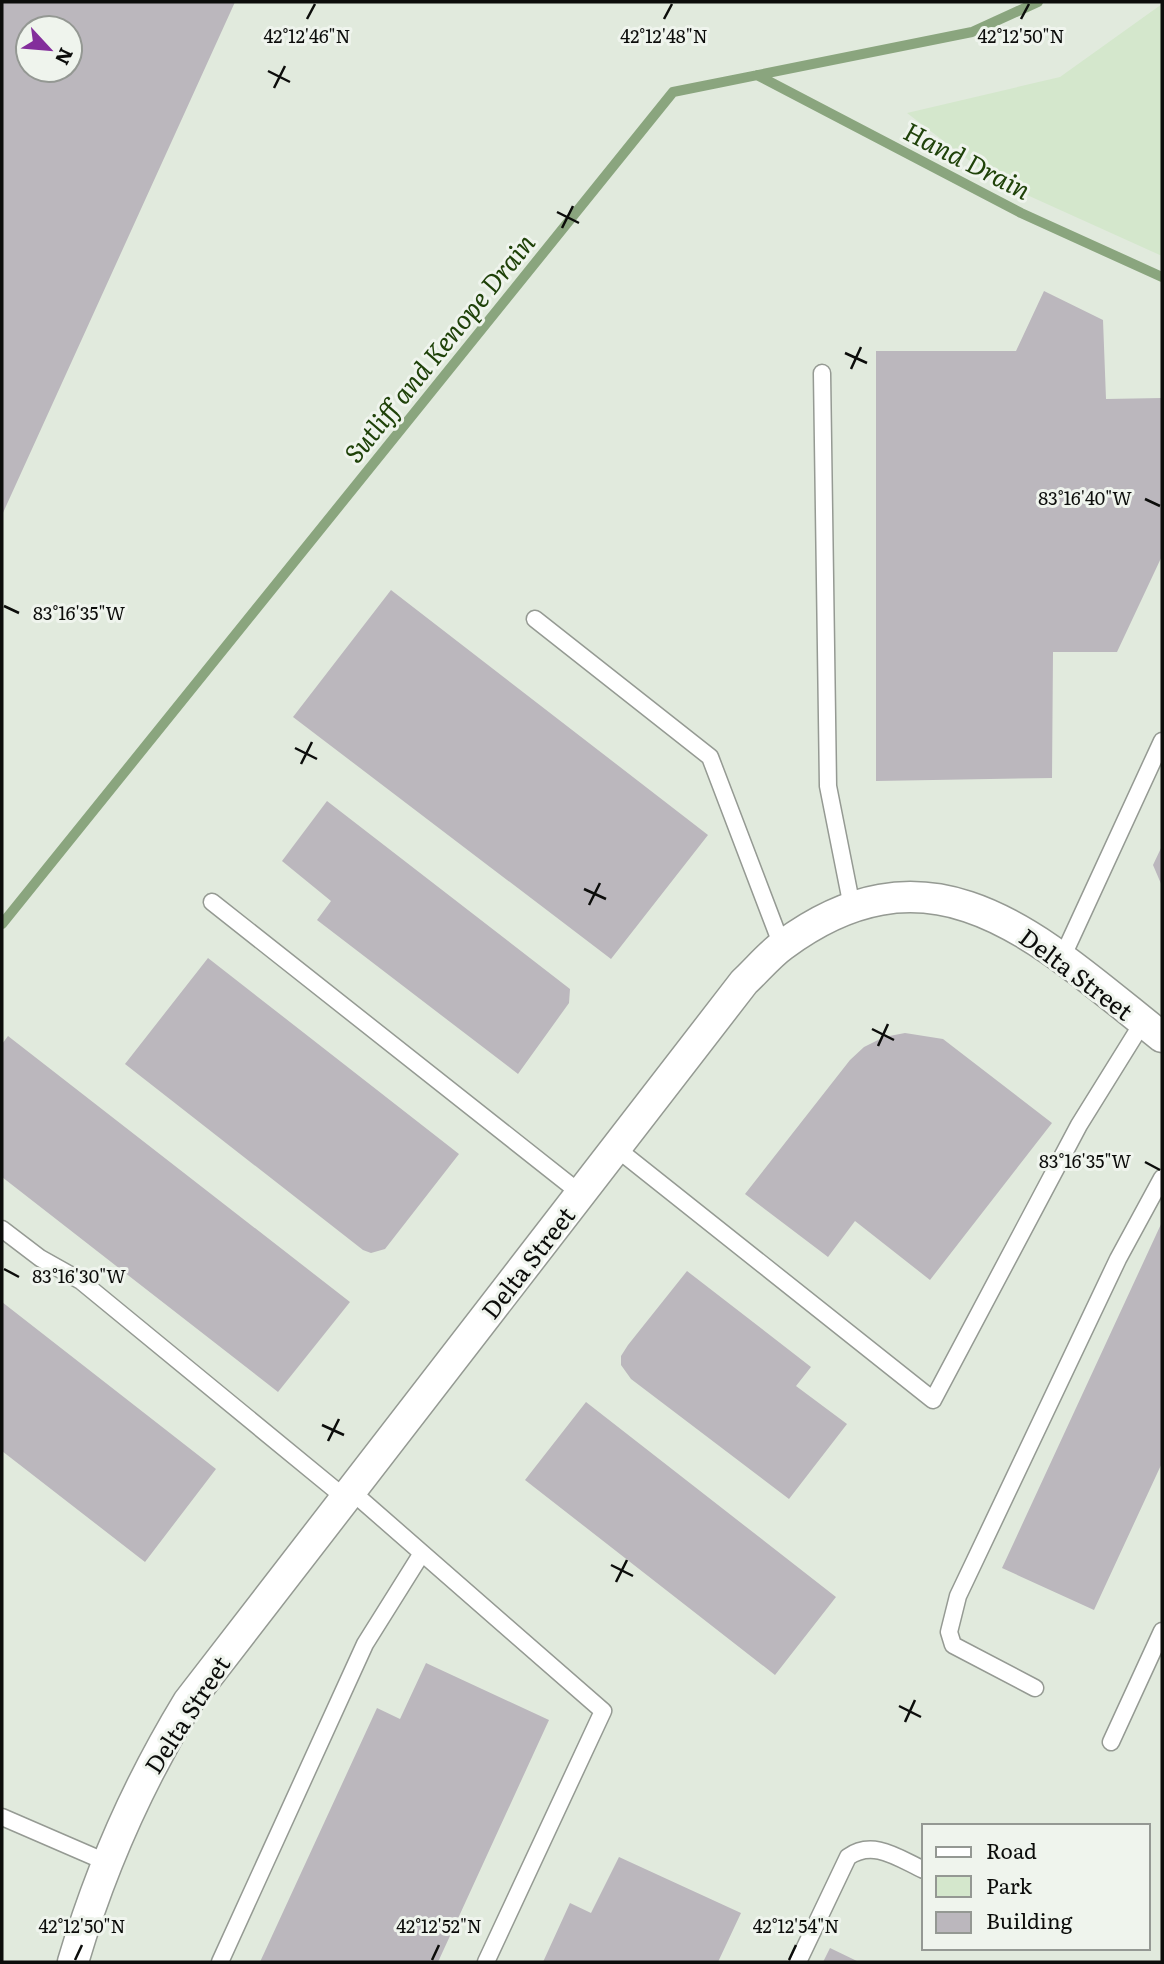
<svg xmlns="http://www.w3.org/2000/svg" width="1164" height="1964" font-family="Literata,serif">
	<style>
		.built { fill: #e1eadd; fill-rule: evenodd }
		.green { fill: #d4e7cc }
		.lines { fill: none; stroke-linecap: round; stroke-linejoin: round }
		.stream { stroke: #8aa57e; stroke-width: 10 }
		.building { fill: #bbb7bd; fill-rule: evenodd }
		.service-casing { stroke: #959a93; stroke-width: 19 }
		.minor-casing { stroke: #959a93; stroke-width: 33 }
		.service { stroke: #fff; stroke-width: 16 }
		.minor { stroke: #fff; stroke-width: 30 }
		.ticks { fill: none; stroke: #0c0d0b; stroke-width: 2.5 }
		.labels { text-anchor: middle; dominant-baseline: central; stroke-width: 6; stroke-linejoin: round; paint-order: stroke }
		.street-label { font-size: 24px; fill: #0c0d0b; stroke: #eff4ed }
		.water-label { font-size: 26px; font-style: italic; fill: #1f4209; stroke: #eff4ed }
		.ticks-label { font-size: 18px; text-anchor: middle; fill: #0c0d0b; stroke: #eff4ed; stroke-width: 6; stroke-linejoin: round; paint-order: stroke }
	</style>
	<rect width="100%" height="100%" fill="#eff4ed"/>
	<path class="built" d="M2 2H1162V1962H2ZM28 28H70V70H28ZM924 1826H1148V1948H924Z"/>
	<path class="green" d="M1162 4V256L996 181 907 113 1060 77Z"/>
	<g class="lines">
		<path class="stream" d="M757 75 1021 213 1162 277
			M2 924 673 92 972 32 1038 2"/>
	</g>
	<path class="building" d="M2 2H235L2 515ZM28 28H70V70H28Z
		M1044 291 1103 320 1106 399 1162 398V556L1117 652H1053L1052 778 876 781V351H1016Z
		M391 590 708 835 611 959 293 717Z
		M327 801 570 989 569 1003 518 1074 317 920 331 901 282 861Z
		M1162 846V886L1153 865Z
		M208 958 459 1154 385 1249 371 1253 363 1250 125 1064Z
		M905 1033 943 1039 1052 1123 930 1280 855 1221 828 1257 745 1194 850 1060 864 1047 884 1037Z
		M8 1036 350 1302 278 1392 2 1177V1044Z
		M1162 1222V1463L1094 1610 1002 1568Z
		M687 1271 811 1367 796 1386 847 1424 789 1499 631 1379 621 1365V1356L628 1345Z
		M2 1302 216 1469 145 1562 2 1451Z
		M586 1402 836 1597 775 1675 525 1480Z
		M426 1663 549 1720 438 1962H260L377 1708 400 1719Z
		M619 1857 741 1913 718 1962H543L570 1903 591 1913Z
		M830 1948 859 1962H823Z"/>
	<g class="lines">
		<defs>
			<path id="service" d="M822 373 828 786 852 907
				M535 619 710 757 782 946
				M212 902 580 1193
				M1062 958 1162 741
				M616 1148 933 1400 1079 1125 1143 1022
				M2 1229 40 1258 81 1281 344 1497
				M350 1490 603 1711 486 1962
				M1035 1688 953 1645 949 1632 958 1596 1118 1259 1162 1178
				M1111 1742 1162 1631
				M2 1817 106 1862
				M220 1962 365 1644 422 1553
				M798 1962 848 1857C873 1839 898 1858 924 1870"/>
			<path id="minor" d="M73 1962C100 1870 138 1784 188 1702L744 982C757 970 769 955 783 945 936 832 1042 942 1162 1037"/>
		</defs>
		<use href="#service" class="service-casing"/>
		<use href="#minor" class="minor-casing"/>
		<use href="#service" class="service"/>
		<use href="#minor" class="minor"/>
	</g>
	<path class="ticks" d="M307 19 315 4M664 19 672 4M1021 19 1029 4M268 71 290 82M274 88 285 66M557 212 579 223M562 228 573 206M845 353 867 363M851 369 861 347M1145 499 1160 506M4 606 19 613M295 748 317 759M301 764 312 742M584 889 606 899M589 905 600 883M872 1029 894 1040M878 1046 888 1024M1145 1162 1160 1170M4 1269 19 1277M322 1425 344 1435M328 1441 339 1419M611 1565 633 1576M616 1582 627 1560M899 1706 921 1717M905 1722 915 1700M75 1960 82 1945M432 1960 439 1945M789 1960 796 1945"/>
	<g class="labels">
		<g class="street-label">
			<text transform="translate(1077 973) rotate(37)">Delta Street</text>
			<text transform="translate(527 1262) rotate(-52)">Delta Street</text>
			<text transform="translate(186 1714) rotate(-57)">Delta Street</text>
		</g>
		<g class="water-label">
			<text transform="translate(968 159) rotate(27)">Hand Drain</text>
			<text transform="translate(438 347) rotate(-51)">Sutliff and Kenope Drain</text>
		</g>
	</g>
	<g class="ticks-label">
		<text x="307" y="43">42°12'46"N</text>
		<text x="664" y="43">42°12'48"N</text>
		<text x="1021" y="43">42°12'50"N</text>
		<text x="1085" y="505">83°16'40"W</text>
		<text x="79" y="620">83°16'35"W</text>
		<text x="1085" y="1168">83°16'35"W</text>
		<text x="79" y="1283">83°16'30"W</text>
		<text x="82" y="1933">42°12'50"N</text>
		<text x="439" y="1933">42°12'52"N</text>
		<text x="796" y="1933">42°12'54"N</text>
	</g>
	<rect width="1164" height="1964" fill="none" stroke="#0c0d0b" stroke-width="7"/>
	<rect x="922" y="1824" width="228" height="126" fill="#eff4ed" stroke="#949893" stroke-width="2"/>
	<rect x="936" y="1847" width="35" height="10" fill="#ffffff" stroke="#949893" stroke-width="2"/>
	<text x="986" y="1859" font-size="21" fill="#0c0d0b">Road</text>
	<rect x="936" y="1876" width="35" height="21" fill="#d4e7cc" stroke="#949893" stroke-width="2"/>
	<text x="986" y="1894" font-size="21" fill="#0c0d0b">Park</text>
	<rect x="936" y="1912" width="35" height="21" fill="#bbb7bd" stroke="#949893" stroke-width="2"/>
	<text x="986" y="1929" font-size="21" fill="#0c0d0b">Building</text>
	<g transform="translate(49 49) rotate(116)"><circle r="33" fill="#eff4ed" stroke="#949893" stroke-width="2"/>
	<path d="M0-5L12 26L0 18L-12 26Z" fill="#832d9b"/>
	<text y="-10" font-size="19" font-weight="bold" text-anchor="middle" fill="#0c0d0b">N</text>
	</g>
</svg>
